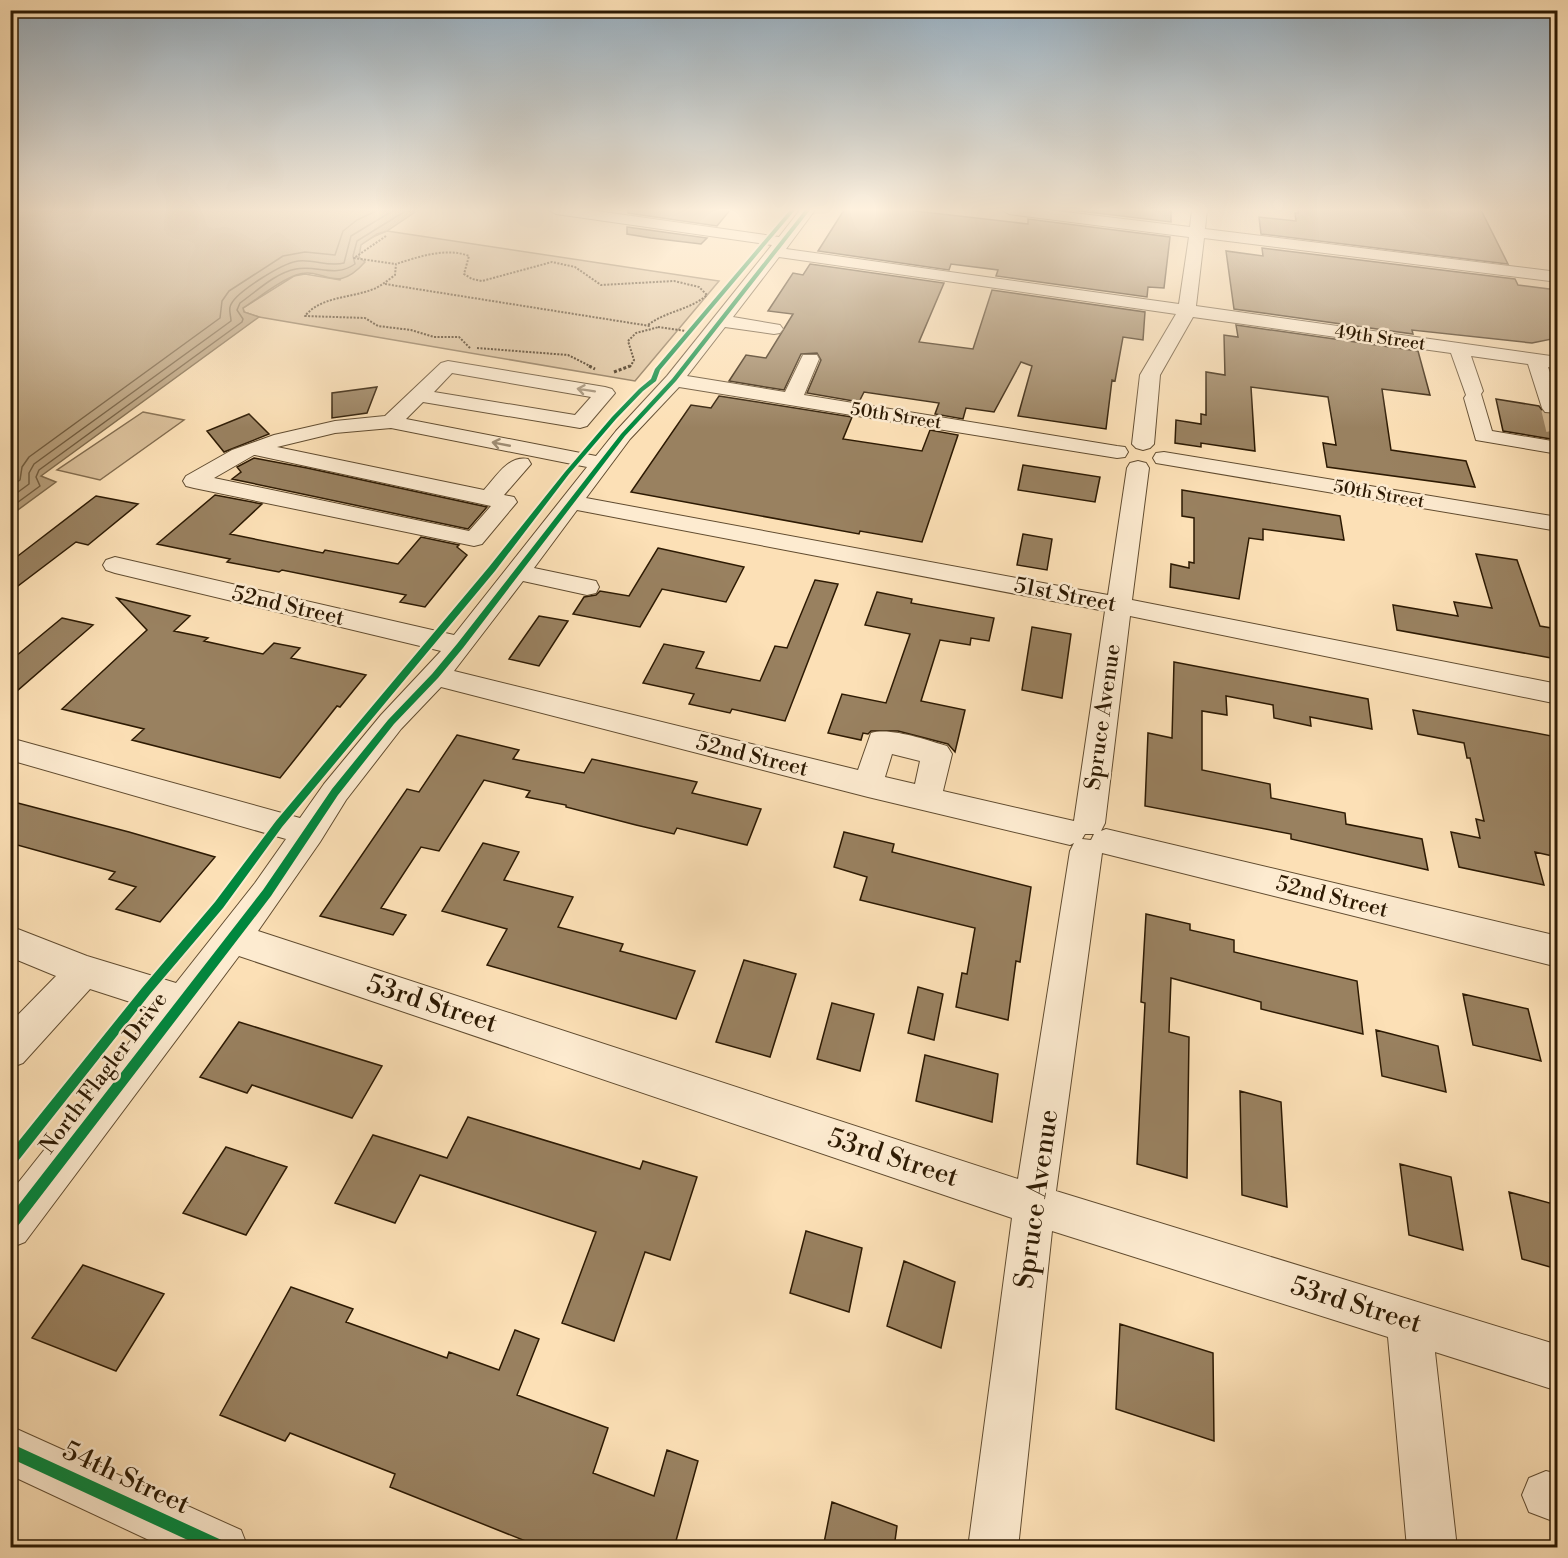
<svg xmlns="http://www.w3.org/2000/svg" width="1568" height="1558" font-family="'Libre Bodoni',serif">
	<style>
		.green { fill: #d9be98; stroke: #836c4e; stroke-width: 1.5 }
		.water { fill: #b69d79; stroke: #7f694a; stroke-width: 1.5 }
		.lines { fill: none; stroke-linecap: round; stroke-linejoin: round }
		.shore { stroke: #725c3e; stroke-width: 1.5 }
		.building { fill: #998160; stroke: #2d1a03; stroke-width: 1.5 }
		.minor-tunnel { stroke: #d3b892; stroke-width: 22; stroke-dasharray: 22 10; stroke-linecap: butt }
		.minor-casing { stroke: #614c30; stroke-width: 2 }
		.path-far1 { stroke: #2d1a03; stroke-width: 2; stroke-dasharray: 2 1.5; stroke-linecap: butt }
		.path { stroke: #2d1a03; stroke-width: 3; stroke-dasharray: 3 2; stroke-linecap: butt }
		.minor { fill: #fdebd0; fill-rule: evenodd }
		.cycleway-casing { stroke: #fdebd0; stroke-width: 4 }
		.cycleway { fill: #00873e; fill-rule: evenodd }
		.oneway { stroke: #9f8d74 }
		.labels { text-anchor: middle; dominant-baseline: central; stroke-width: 5; stroke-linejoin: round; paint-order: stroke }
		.far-street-label { font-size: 18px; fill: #2d1a03; stroke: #fdebd0 }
		.street-label { font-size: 22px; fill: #2d1a03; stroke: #fdebd0 }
		.near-street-label { font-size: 27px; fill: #2d1a03; stroke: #fdebd0 }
	</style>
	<rect width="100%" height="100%" fill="#fce0b6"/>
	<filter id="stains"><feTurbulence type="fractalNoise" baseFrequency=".00333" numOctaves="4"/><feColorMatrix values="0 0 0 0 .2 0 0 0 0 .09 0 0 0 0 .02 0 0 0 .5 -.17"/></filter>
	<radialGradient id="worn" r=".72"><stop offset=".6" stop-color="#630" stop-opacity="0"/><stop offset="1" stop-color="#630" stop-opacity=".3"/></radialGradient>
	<path class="green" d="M387 231 719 281 635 381 259 317 244 312 243 308 294 276 305 274 340 280C341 274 342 267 345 261 352 247 373 236 387 231Z
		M143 412 184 420 100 480 57 470Z"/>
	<path class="water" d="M11 210H418L387 231 377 234 361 245 359 257 365 262C334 297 324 265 296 275 277 282 259 298 243 308L244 312 259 317 41 476 56 482 11 515Z"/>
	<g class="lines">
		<path class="shore" d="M10 487 20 480 22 467 29 457 220 318 222 301 229 291 283 256 305 252 335 255 343 231 357 220 378 210
			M10 498 29 484V473L34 464 231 321C231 317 229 311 230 307 233 293 283 263 298 261 314 259 328 267 344 263L351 236 394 210
			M10 508 40 486 36 477 39 470 242 322 243 319 237 310 240 303C257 291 275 273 296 269 318 265 335 278 355 264L353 256 357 241 407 210"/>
	</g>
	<path class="building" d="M628 210H730L717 226 628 213Z
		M844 210H906L1028 224V219L1170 237 1164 288 1148 287 1147 297 996 276 998 270 951 264 949 270 818 251Z
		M1071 210H1171V222Z
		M1299 210H1481L1508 264 1261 234 1259 217 1296 221 1295 213H1298Z
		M627 227 707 238 701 244 651 238 627 234Z
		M1262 248 1515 279 1518 285 1557 290V338L1532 343 1412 330 1413 334 1234 309 1226 251 1263 256Z
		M810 264 944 283 919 342 973 349 992 290 1145 312 1143 340 1123 337 1115 381 1112 380 1106 429 1018 416 1032 366 1021 362 994 412 966 408 963 419 935 414 939 403 864 392 859 402 807 393 821 360 817 353 801 354 784 390 729 381 746 355 766 358 793 314 768 311 793 273 803 275Z
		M1236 325 1418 351 1430 395 1382 389 1391 450 1466 461 1475 487 1327 467 1323 443 1336 445 1328 397 1251 387 1255 451 1201 443V447L1175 443 1176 420 1201 424V414L1206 415V372L1225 375 1224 335 1238 337Z
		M377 387 367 413 332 418V393Z
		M719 396 852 417 843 439 922 451 930 430 958 435 922 542 860 531 859 534 631 492 691 405 711 408Z
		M1496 399 1539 406 1545 414 1557 415V440L1503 431Z
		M249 414 269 434 224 452 207 431Z
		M254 458 307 468 487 507 468 529 232 479 241 472 237 467Z
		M1023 465 1100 477 1095 502 1018 490Z
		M1182 490 1340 516 1344 540 1263 529V540L1249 538 1239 599 1170 587 1171 564 1189 568V562L1194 563V518L1182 516Z
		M215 495 262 504 230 534 323 553 325 550 398 564 421 537 459 545 457 547 467 555 425 607 400 602 406 595 282 570 279 572 227 562 230 559 157 544Z
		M96 496 138 504 88 545 76 542 10 592V562Z
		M1023 534 1052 539 1047 570 1017 565Z
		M658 548 744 567 726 602 662 589 640 627 573 614 584 597 596 595 600 591 629 596Z
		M1476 554 1517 560 1540 626 1557 629V659L1397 630 1393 605 1458 616 1454 602 1492 608Z
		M815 580 838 584 785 721 732 709 730 713 689 704 694 694 643 683 664 644 704 652 696 668 760 681 775 646 787 648Z
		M877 592 912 599 911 603 994 618 989 641 971 638 970 645 940 640 921 701 965 710 955 752 948 744 898 731H871L868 734 863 733 861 740 828 733 842 694 886 703 910 634 865 625Z
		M117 598 190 616 174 631 208 638 204 641 263 654 274 643 300 648 291 658 366 675 340 707 337 706 280 778 132 740 144 729 62 709 147 630Z
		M539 616 568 621 539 666 509 659Z
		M62 618 93 625 10 697V661Z
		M1032 627 1071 634 1062 698 1022 690Z
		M1174 662 1368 699 1372 729 1310 717 1311 726 1274 718 1273 705 1226 696 1227 715 1202 711V770L1270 784 1271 798 1345 813 1346 824 1422 839 1428 870 1291 839V834L1145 806 1148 733 1172 738Z
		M1413 710 1557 737V857L1535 852 1544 885 1459 867 1451 832 1480 838 1476 819 1484 821 1470 758H1467L1464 743 1418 734Z
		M457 735 519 750 513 759 584 773 592 759 697 782 692 793 761 809 747 845 677 828 674 834 636 825 566 807V805L526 797 530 791 484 780 439 851 421 847 381 908 406 915 393 935 320 916 407 789 419 792Z
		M10 801 129 832 215 857 160 922 116 909 136 887 109 879 115 872 10 843Z
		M844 832 894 844 892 852 1031 887 1020 962 1016 961 1008 1020 956 1007 962 973 967 974 975 928 860 900 867 877 834 867Z
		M483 843 519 852 504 880 573 897 558 927 623 944 620 951 695 971 676 1019 487 965 507 929 442 911Z
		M1146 914 1190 924V930L1234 940V952L1357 981 1363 1034 1261 1009V1002L1171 978 1169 1032 1189 1037 1187 1178 1137 1164 1145 1003 1141 1002Z
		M744 960 796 974 770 1057 716 1042Z
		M918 987 943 994 934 1040 908 1033Z
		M1463 994 1528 1009 1541 1061 1473 1045Z
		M832 1003 874 1014 860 1071 817 1059Z
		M239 1022 382 1066 352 1118 252 1085 247 1093 200 1077Z
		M1376 1030 1438 1046 1446 1092 1382 1076Z
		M925 1055 998 1074 992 1122 916 1101Z
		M1240 1091 1281 1102 1287 1207 1242 1195Z
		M468 1117 640 1169 643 1161 697 1177 670 1260 645 1252 614 1341 562 1323 596 1232 420 1175 395 1223 335 1203 373 1135 447 1158Z
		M226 1147 287 1167 246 1235 183 1213Z
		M1400 1164 1451 1177 1463 1250 1409 1235Z
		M1509 1192 1557 1205V1269L1522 1259Z
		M806 1231 862 1248 849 1312 790 1293Z
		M904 1261 955 1282 941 1348 887 1326Z
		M83 1265 164 1294 116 1371 32 1338Z
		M291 1287 353 1309 346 1322 447 1358 449 1352 499 1370 515 1330 539 1339 517 1395 608 1428 593 1473 654 1496 667 1450 698 1461 674 1548H543L390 1487 395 1474 290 1433 285 1441 220 1415Z
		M1120 1324 1213 1353 1214 1441 1116 1409Z
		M832 1502 897 1526 894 1548H823Z"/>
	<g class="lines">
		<path class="minor-tunnel" d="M1552 408 1558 433"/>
		<defs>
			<path id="minor" d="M549 210H590L779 237 800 210H815L786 249 1179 304 1189 237 1009 214 1002 210H1049L1190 227 1192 210H1207L1205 229 1558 272V282L1204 238 1196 306 1558 357V369L1548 367 1558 395V413L1545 412 1542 408 1528 364 1471 356 1483 391 1481 394 1492 431 1558 442V454L1476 440 1464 398 1466 395 1451 353 1193 317 1160 375 1154 444 1150 448 1143 450 1136 448 1132 444 1140 375 1176 314 779 257 733 317 780 325 783 329 780 333 774 334 725 327 687 376 785 392 801 359 803 355H817L819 359 804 395 1117 446 1125 447 1128 452 1125 457 1117 458 679 387 630 439 586 498 1108 595 1127 468 1130 463 1138 461 1146 463 1149 468 1132 600 1558 684V704L1130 616 1105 823 1101 831 1106 829 1558 936V967L1102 853 1056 1191 1558 1345V1391L1435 1352 1457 1548H1407L1388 1337 1052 1231 1018 1548H968L1012 1218 239 956 25 1242 10 1248V1193L155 1010 90 989 23 1063 10 1068V1023L56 976 10 957V926L87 956 176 983 255 883 286 839 10 760V738L300 818 324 784 381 715 441 651 115 573 106 570 103 565 106 560 115 557 454 635 587 467 391 428 335 433 277 447 484 490C496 477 508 455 528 459L531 464 504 495 514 497 517 502 482 544 474 546 194 488 186 486 183 481 186 476 232 450 274 435 335 421 385 416 441 363 448 361 605 387 612 389 615 393 587 426 580 428 423 402 406 419 596 456 616 431 667 376 772 245 556 214ZM452 373 591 397 575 415 434 392ZM254 455H255L491 506 469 531 214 478ZM577 510 1105 611 1074 821 943 791 952 754 947 746C927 740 890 727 871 733L858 770 454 671 523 581 587 595 596 593 599 587 596 581 534 568ZM441 687 868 797 1070 845 1074 843 1070 851 1018 1179 258 931 320 842 346 800 401 729ZM892 754 920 761 915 784 885 777ZM1085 834H1094L1091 840 1082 839Z
				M1164 452 1558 517V531L1156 463 1153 458 1156 453Z
				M10 1426 241 1530 248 1548H166L10 1475Z
				M1546 1471 1558 1474V1523L1529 1512 1522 1495 1529 1478Z"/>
		</defs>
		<use href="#minor" class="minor-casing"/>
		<path class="path-far1" d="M386 236 354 258 396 264
			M385 284 650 326
			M658 327 686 331
			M470 348 459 337H434L411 330 378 326 365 318 305 316C320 297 349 298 371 290 380 287 387 281 395 275L396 264C418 257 446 247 469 256L464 274 472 279 482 281 552 262 575 267 601 285 674 281 699 287 707 295C690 310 666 311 648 325
			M477 348 568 355 592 367
			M630 367 634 360 628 341 636 333 659 327"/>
		<path class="path" d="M589 366 595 369
			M614 372 630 366"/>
		<use href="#minor" class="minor"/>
		<defs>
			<path id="cycleway" d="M790 210H795L660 370 656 381 643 391 616 419 569 474 495 571 282 827 223 908 150 994 14 1166 10 1168V1152L142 988 215 902 276 821 489 567 565 472 612 417 639 389 651 379 655 369Z
				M805 210H810L676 381 625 436 463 648 438 678 394 724 338 795 271 896 14 1231 10 1233V1216L263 890 332 789 388 720 432 674 457 644 621 434 672 379Z
				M10 1443 228 1543 230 1548H205L10 1458Z"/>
		</defs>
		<use href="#cycleway" class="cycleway-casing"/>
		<use href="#cycleway" class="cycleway"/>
	</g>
	<defs><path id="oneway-shaft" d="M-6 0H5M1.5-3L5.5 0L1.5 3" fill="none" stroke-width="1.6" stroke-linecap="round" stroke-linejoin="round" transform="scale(1.5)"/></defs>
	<g class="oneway">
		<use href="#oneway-shaft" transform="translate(586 390) rotate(-171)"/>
		<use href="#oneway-shaft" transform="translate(501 444) rotate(-169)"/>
	</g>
	<linearGradient id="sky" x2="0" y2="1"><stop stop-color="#94abbc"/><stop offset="0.49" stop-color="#fef1de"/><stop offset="1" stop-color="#fef1de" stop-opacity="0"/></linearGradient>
	<rect width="1568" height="428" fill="url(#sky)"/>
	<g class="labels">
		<g class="far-street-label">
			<text transform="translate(1380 338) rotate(8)">49th Street</text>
			<text transform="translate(896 416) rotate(9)">50th Street</text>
			<text transform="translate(1379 494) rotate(10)">50th Street</text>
		</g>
		<g class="street-label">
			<text transform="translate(1065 595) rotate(11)">51st Street</text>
			<text transform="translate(288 606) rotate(13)">52nd Street</text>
			<text transform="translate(1103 717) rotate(-82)">Spruce Avenue</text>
			<text transform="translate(752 756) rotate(14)">52nd Street</text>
			<text transform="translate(1332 897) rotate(14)">52nd Street</text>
			<text transform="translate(104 1073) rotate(-53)">North Flagler Drive</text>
		</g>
		<g class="near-street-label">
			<text transform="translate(432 1004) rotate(18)">53rd Street</text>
			<text transform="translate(893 1158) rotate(18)">53rd Street</text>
			<text transform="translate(1037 1199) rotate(-82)">Spruce Avenue</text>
			<text transform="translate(1356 1305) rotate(17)">53rd Street</text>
			<text transform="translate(126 1478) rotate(25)">54th Street</text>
		</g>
	</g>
	<rect width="1568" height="1558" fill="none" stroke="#fce0b6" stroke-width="36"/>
	<rect x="12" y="12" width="1544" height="1534" fill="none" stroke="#2d1a03" stroke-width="3"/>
	<rect x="18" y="18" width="1532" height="1522" fill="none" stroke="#2d1a03" stroke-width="1.5"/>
	<rect width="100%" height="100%" filter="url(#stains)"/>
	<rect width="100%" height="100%" fill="url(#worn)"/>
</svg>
